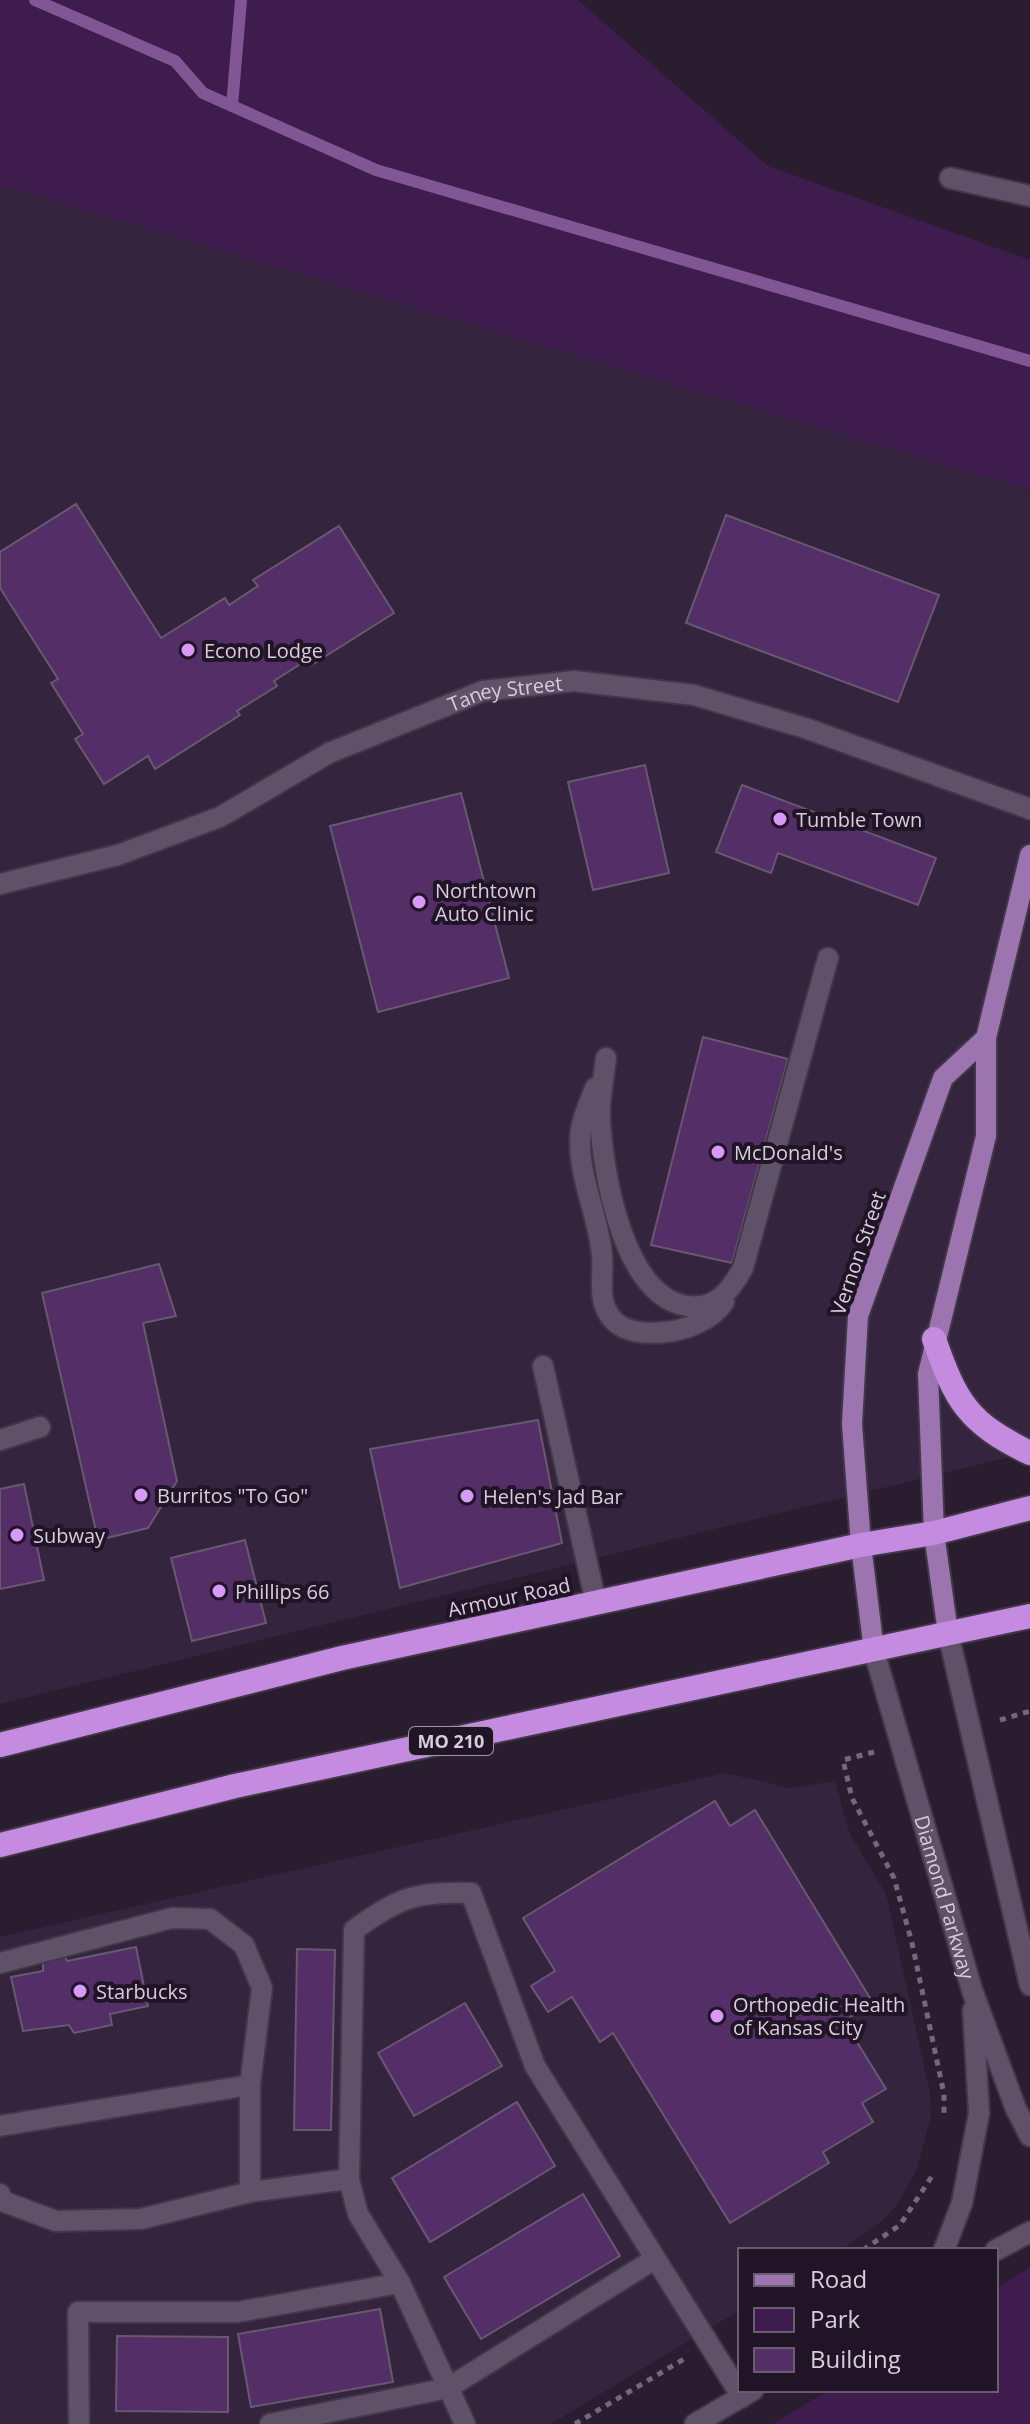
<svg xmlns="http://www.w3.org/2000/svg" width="1030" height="2424" font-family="'Open Sans',sans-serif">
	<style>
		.built { fill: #34243d }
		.green { fill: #3e1c4d }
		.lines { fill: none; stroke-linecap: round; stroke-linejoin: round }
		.stream { stroke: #805794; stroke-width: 12 }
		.building { fill: #542e67; stroke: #67596f; stroke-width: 2 }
		.minor-casing { stroke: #413747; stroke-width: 24 }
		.major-casing { stroke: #413747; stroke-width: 24 }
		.highway-casing { stroke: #413747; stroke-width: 28 }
		.path { stroke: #74697a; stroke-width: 5; stroke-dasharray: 6 6; stroke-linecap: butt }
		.minor { stroke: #5f5167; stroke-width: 20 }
		.major { stroke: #9c74b0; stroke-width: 20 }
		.highway { stroke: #c48be0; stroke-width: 24 }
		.poi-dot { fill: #d89af8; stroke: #201426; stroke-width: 3 }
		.labels { text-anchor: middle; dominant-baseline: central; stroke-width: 8; stroke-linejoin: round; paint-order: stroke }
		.shield { fill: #201426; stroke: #9f96a5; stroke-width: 2 }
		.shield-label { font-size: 18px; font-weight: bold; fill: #d6cedb }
		.poi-label { font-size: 20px; fill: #d6cedb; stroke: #201426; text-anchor: start }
		.street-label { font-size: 20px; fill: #d6cedb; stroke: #201426 }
	</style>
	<rect width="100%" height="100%" fill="#2a1d30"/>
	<path class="built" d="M0 185 1030 490V1452L0 1704Z
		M725 1773 790 1788 835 1781 849 1832 886 1894 930 2093 931 2115 917 2169 895 2207 882 2221 841 2250H740V2310L551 2424H0V1937Z"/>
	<path class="green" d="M0 0H578L768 166 1030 260V490L0 185Z
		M1030 2267V2424H773L829 2390H996V2288Z"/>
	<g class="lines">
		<path class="stream" d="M35 0 175 61 203 93 376 170 1030 361
			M232 106 241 0"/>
	</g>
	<path class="building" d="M76 504 161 638 225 598 229 605 258 586 253 580 339 526 394 613 310 666 305 661 274 681 277 686 237 711 240 715 155 769 148 756 104 784 75 739 83 734 51 683 58 679 0 588V552Z
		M726 515 939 595 898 702 686 623Z
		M645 765 669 873 593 890 568 782Z
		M742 785 936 858 918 905 778 853 771 873 716 852Z
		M461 793 509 978 378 1012 330 826Z
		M703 1037 788 1059 732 1263 651 1245Z
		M159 1264 176 1316 143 1323 177 1481 148 1528 98 1540 42 1293Z
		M538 1420 562 1543 400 1588 370 1449Z
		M24 1484 44 1580 0 1589V1489Z
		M245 1540 266 1623 192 1641 171 1558Z
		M715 1801 730 1826 755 1810 873 2003 844 2021 886 2089 862 2103 873 2122 823 2152 829 2163 730 2223 613 2033 600 2042 572 1997 548 2012 531 1986 555 1971 523 1918Z
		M136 1947 148 2006 110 2014 112 2025 74 2033 69 2025 23 2031 11 1977 43 1971V1960L64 1954 67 1961Z
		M297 1949 335 1950 331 2130H294Z
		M465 2003 502 2066 414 2116 378 2053Z
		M517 2102 555 2166 430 2242 392 2178Z
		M583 2194 620 2256 481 2339 444 2277Z
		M380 2309 393 2382 251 2407 238 2334Z
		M117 2336 228 2337V2412L116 2411Z"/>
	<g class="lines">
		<defs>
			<g id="minor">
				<path d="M950 178 1030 196"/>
				<path id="s1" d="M0 884 118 855 220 817 329 753 483 691 574 681 694 695 805 728 1030 809"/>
				<path d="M606 1058C604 1078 599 1099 600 1119 603 1173 623 1296 687 1306 716 1310 731 1290 743 1268L828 958"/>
				<path d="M595 1088C590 1101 583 1116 581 1129 575 1172 599 1214 602 1256 604 1277 597 1298 610 1316 622 1334 647 1334 666 1332 687 1330 712 1320 724 1302"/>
				<path d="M543 1366 596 1603"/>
				<path d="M0 1440 40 1427"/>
				<path d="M948 1633 1030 1985"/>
				<path id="s2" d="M874 1651 972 1990 1016 2109 1030 2136"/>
				<path d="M0 1963 172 1918 210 1919 244 1945 262 1988 250 2085V2192L349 2179"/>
				<path d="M0 2126 250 2085"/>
				<path d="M0 2194 2 2201 56 2221 141 2219 250 2192"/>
				<path d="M944 2250 962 2203 979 2113 973 2010"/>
				<path d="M996 2250 1030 2232"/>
				<path d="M79 2424 78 2312H238L400 2283"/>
				<path d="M270 2424 448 2388 653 2260"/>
				<path d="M465 2424 400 2283 358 2214 349 2179 354 1930C398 1898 416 1891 471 1893L535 2066 742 2397"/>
				<path d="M695 2424 753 2390"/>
			</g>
			<path id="major" d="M948 1633 934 1533 928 1374 986 1136V1038L1030 855
				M874 1651 861 1545 852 1424 858 1316 943 1078 986 1038"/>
			<path id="highway" d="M934 1339C956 1402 968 1423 1030 1453
				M0 1745 342 1658 861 1545 934 1533 1030 1508
				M0 1845 235 1786 1030 1616"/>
		</defs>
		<use href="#minor" class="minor-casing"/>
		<use href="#major" class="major-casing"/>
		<use href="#highway" class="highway-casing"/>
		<path class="path" d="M1000 1720 1030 1711
			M874 1752 843 1760 852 1798 894 1878 912 1943 944 2094V2116
			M863 2250 900 2225 934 2173
			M575 2424 684 2359"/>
		<use href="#minor" class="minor"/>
		<use href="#major" class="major"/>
		<use href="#highway" class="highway"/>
	</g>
	<g class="poi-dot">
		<circle cx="188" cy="650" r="8"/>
		<circle cx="780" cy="819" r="8"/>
		<circle cx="419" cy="902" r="8"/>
		<circle cx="718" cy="1152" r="8"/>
		<circle cx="141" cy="1495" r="8"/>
		<circle cx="467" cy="1496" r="8"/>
		<circle cx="17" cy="1535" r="8"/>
		<circle cx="219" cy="1591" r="8"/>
		<circle cx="80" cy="1991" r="8"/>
		<circle cx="717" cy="2016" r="8"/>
	</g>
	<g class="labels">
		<rect class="shield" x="409" y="1727" width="84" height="28" rx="6"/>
		<g class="shield-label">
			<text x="451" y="1741">MO 210</text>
		</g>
		<g class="poi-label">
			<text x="204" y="650">Econo Lodge</text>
			<text x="796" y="819">Tumble Town</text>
			<text x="435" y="890">Northtown<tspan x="435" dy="23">Auto Clinic</tspan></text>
			<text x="734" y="1152">McDonald's</text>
			<text x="157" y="1495">Burritos "To Go"</text>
			<text x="483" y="1496">Helen's Jad Bar</text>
			<text x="33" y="1535">Subway</text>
			<text x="235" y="1591">Phillips 66</text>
			<text x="96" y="1991">Starbucks</text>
			<text x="733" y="2004">Orthopedic Health<tspan x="733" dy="23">of Kansas City</tspan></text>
		</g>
		<g class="street-label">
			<text stroke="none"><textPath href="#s1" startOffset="544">Taney Street</textPath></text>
			<text transform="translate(858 1253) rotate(-71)">Vernon Street</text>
			<text transform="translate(509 1597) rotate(-12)">Armour Road</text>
			<text stroke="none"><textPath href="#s2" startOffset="256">Diamond Parkway</textPath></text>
		</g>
	</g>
	<rect x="738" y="2248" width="260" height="144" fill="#201426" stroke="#695e6e" stroke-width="2"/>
	<rect x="754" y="2274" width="40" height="12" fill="#9c74b0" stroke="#695e6e" stroke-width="2"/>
	<text x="810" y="2288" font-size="24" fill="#d6cedb">Road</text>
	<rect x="754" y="2308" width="40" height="24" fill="#3e1c4d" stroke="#695e6e" stroke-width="2"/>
	<text x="810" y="2328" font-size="24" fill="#d6cedb">Park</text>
	<rect x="754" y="2348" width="40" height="24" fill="#542e67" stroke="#695e6e" stroke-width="2"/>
	<text x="810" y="2368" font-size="24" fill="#d6cedb">Building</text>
</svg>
